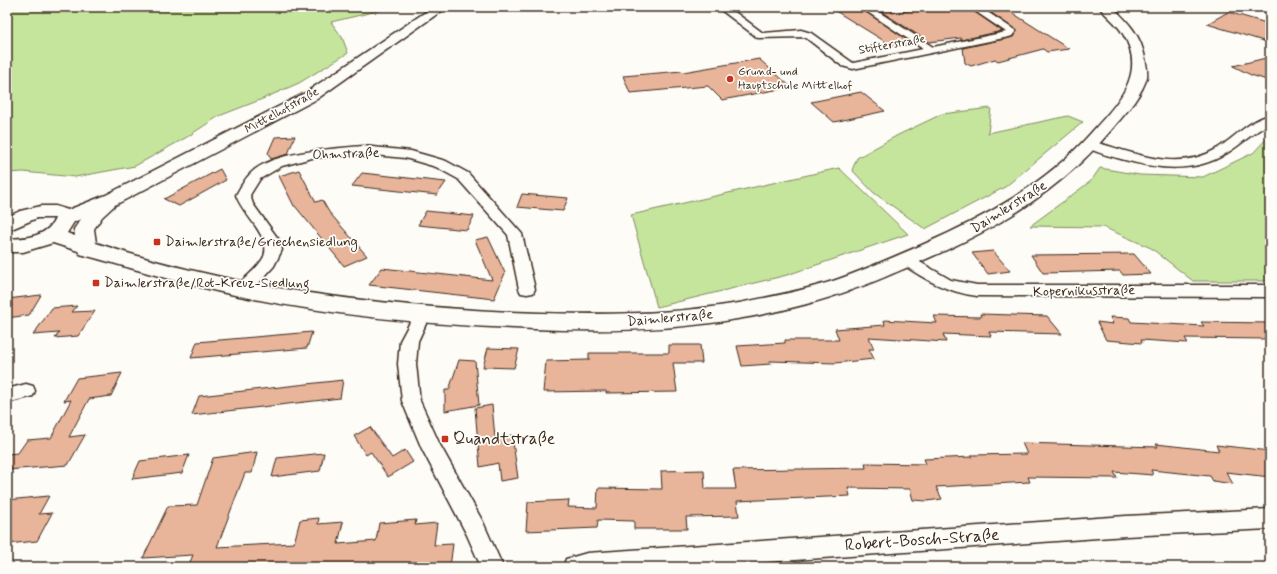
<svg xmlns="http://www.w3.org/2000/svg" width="1277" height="574" font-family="Mynerve,sans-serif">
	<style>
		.green { fill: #c5e59d; stroke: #80885e }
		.building { fill: #e8b49a; stroke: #3b2a1e }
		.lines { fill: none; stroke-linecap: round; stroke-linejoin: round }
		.street-casing { stroke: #3b2a1e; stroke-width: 3 }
		.secondary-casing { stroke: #3b2a1e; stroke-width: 3 }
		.street { fill: #fdfcf7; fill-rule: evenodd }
		.secondary { fill: #fdfcf7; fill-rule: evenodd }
		.poi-dot { fill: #c8321e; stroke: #fdfcf7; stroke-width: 1.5 }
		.labels { text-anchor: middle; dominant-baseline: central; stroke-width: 3.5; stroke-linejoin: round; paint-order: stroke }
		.far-street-label { font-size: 12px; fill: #3b2a1e; stroke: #fdfcf7 }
		.far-poi-label { font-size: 12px; fill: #3b2a1e; stroke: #fdfcf7; text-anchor: start }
		.street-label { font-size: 14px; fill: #3b2a1e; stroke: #fdfcf7 }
		.poi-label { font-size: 14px; fill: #3b2a1e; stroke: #fdfcf7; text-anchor: start }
		.near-poi-label { font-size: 17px; fill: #3b2a1e; stroke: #fdfcf7; text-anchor: start }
		.near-street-label { font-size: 17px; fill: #3b2a1e; stroke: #fdfcf7 }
	</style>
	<rect width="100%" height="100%" fill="#fdfcf7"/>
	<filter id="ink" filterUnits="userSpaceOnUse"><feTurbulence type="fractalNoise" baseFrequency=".025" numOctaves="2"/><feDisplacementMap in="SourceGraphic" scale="8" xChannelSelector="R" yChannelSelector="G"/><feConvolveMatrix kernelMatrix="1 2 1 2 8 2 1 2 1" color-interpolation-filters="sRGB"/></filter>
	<g filter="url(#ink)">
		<path class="green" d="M7 7H394L331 22 342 37 348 53 299 83 260 100 219 116 187 137 135 166 75 177 23 172 7 173Z
			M991 108 988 133 1068 116 1083 122 1005 187 925 229 874 193 852 170 857 158 898 135 942 114Z
			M1270 135V281H1193L1151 248 1103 227 1030 226 1091 181 1100 168 1140 175 1203 177 1253 153Z
			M839 168 908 234 787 275 657 307 631 215Z"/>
		<path class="building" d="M829 7H859L913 44 894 47Z
			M874 7H891L892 13 935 7H968L1002 31 961 40V38L929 42Z
			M983 7H1003L1069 49 1047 52 1043 49 998 61 995 59 971 66 965 63 963 48 1009 38 1013 37 1017 31Z
			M1228 12 1270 24V43L1207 24Z
			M1270 57V81L1251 75 1233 66Z
			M759 59 791 87 722 100 708 86 630 93 623 76 682 71 683 72Z
			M861 92 885 111 834 122 811 102Z
			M295 136 288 154 271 159 268 153 275 137Z
			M220 169 226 180 179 206 164 199Z
			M299 170 316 202 322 200 329 212 367 256 344 266 295 206H294L279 176Z
			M362 173 408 178 446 182 437 195 352 186Z
			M522 194 568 198 563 211 517 207Z
			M426 211 474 216 467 230 418 225Z
			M488 237 505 273 494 299 369 285 382 268 492 280 475 240Z
			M993 251 1010 271 988 274 972 253Z
			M1134 254 1151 274 1123 275 1120 271 1043 273 1031 255Z
			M41 295 29 315 7 318V299Z
			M77 306 72 312 95 311 78 336 55 338 59 333 33 335 52 308Z
			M980 314 1047 316 1062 334 989 332 991 336 943 334 946 342 869 337 874 349H869L874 359 835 363 770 361 771 364 742 366 737 346 785 343V340H839L835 329 885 325 884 320 937 323 934 316 981 317Z
			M1110 317 1129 318 1131 322 1204 326 1201 322 1270 323V339L1185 338 1188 343 1141 340 1142 343 1106 340 1097 322 1113 324Z
			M312 332 307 348 191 358 197 342Z
			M669 345H700L702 363H673L677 392 606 393V391L543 392 546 361 589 360V353H669Z
			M488 348 519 349 514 368 483 367Z
			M459 360 475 361 479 405 445 411V390H449Z
			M122 373 111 396 89 399 69 437 85 435 68 465 7 470V454L18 453 27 440 51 438 71 400 64 401 77 378Z
			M343 380 340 398 192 415 199 396Z
			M492 405 495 438 512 435 518 478 500 481 498 463 480 467 475 408Z
			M370 427 392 458 405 450 413 462 388 477 371 452 366 455 354 436Z
			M1022 443 1158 447 1156 444 1219 451 1216 445 1270 451V477L1226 472 1233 484 1213 481 1210 476 1151 470 1153 475 1114 472 1117 478 1028 477 1030 482 936 487 942 499 927 501 913 500 910 489 848 488 850 496 737 501 739 516 686 517 687 529H634V521L598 520 597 528 526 531 528 502 569 500 568 507 597 508 598 488 662 489 661 471 704 470 705 489H736L733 470 866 468 865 463 926 464 924 459 972 457V455L1027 454Z
			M257 452 252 473H245L217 547 294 543 300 520 319 518 318 524 343 522 338 544 376 541 379 523 416 520 415 525 437 523 434 545 453 544 450 567H188L193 555 143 558 168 506 197 505 213 458Z
			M324 453 320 471 272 477 277 458Z
			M189 455 182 473 132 479 140 461Z
			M49 496 39 514 52 513 37 541 7 544V500Z"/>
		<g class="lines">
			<defs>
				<path id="street" d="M717 7H728L763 33 801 30 811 33 853 63 923 49 860 7H871L933 47 1006 32 969 7H980L1016 31 1012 36 1009 37 853 69 842 66 805 37 758 38Z
					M1270 115V124C1254 131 1242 144 1227 153 1195 174 1157 169 1121 159 1113 157 1089 151 1085 145L1091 141C1134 152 1176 174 1218 148 1235 137 1250 120 1270 115Z
					M363 146 411 151 446 161 468 173 522 234 535 289 533 293 527 294 521 293 519 289 508 235 458 179 436 167 405 158 363 154 312 158 282 166 260 179 250 195 253 204 279 240 282 250 274 266 250 293 244 294 238 293 236 289 238 285C246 277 256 269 262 260 276 240 242 215 236 195 240 188 244 180 250 174 271 151 333 149 363 146Z
					M906 254 951 280 977 285H1270V297L977 296C947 292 925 280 901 263L898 259 901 255Z
					M422 309 428 311 430 315 418 341 416 364 420 401 440 445 483 522 503 567H481L467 535 422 449 402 401 398 364 400 341 416 311Z
					M26 384 33 386 35 391 33 396 7 403V389Z
					M1270 509V529L1126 536 699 567H563L566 559 587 553 1126 516Z"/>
				<path id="secondary" d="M433 7H447L317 99 115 205 102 217 94 229 96 243C230 288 371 305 511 312 587 315 664 316 739 303 770 297 802 291 833 281 863 271 893 257 922 245 984 218 1046 184 1091 133 1117 104 1148 74 1123 34 1117 23 1106 16 1099 7H1112C1129 22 1141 36 1145 58 1146 64 1148 70 1147 77 1142 95 1125 114 1113 128 1058 194 992 231 915 264 894 273 873 283 851 290 815 303 775 313 737 319 663 332 588 332 514 328 418 324 323 314 230 294 179 283 129 267 80 254L78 251 53 243 23 252H7V238C24 240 49 236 55 218H37L7 231V217L20 211 41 206H55L68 210 106 195 305 93ZM81 219 74 229 75 236 67 233 74 222Z"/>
			</defs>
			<use href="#street" class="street-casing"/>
			<use href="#secondary" class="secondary-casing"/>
			<use href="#street" class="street"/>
			<use href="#secondary" class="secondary"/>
		</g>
	</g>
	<g class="poi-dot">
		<circle cx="730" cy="79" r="4"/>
		<rect x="153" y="238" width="8" height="8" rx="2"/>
		<rect x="92" y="279" width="8" height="8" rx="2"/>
		<rect x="441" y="435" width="8" height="8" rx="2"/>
	</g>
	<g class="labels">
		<g class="far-street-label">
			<text transform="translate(892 45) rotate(-10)">Stifterstraße</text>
			<text transform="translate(282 111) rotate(-29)">Mittelhofstraße</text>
		</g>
		<g class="far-poi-label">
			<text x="738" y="72">Grund- und<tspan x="738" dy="14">Hauptschule Mittelhof</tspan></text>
		</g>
		<g class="street-label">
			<text transform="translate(346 154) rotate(-2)">Ohmstraße</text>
			<text transform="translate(1009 207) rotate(-32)">Daimlerstraße</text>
			<text transform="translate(1084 291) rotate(-1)">Kopernikusstraße</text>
			<text transform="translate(670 318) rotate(-5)">Daimlerstraße</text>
		</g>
		<g class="poi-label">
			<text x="165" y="242">Daimlerstraße/Griechensiedlung</text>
			<text x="104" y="283">Daimlerstraße/Rot-Kreuz-Siedlung</text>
		</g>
		<g class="near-poi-label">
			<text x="453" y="439">Quandtstraße</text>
		</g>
		<g class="near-street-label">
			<text transform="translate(922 540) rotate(-4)">Robert-Bosch-Straße</text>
		</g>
	</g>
	<rect width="1277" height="574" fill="none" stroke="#fdfcf7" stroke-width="24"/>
	<rect x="12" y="12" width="1253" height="550" fill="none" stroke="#3b2a1e" stroke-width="1.5" filter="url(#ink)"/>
</svg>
